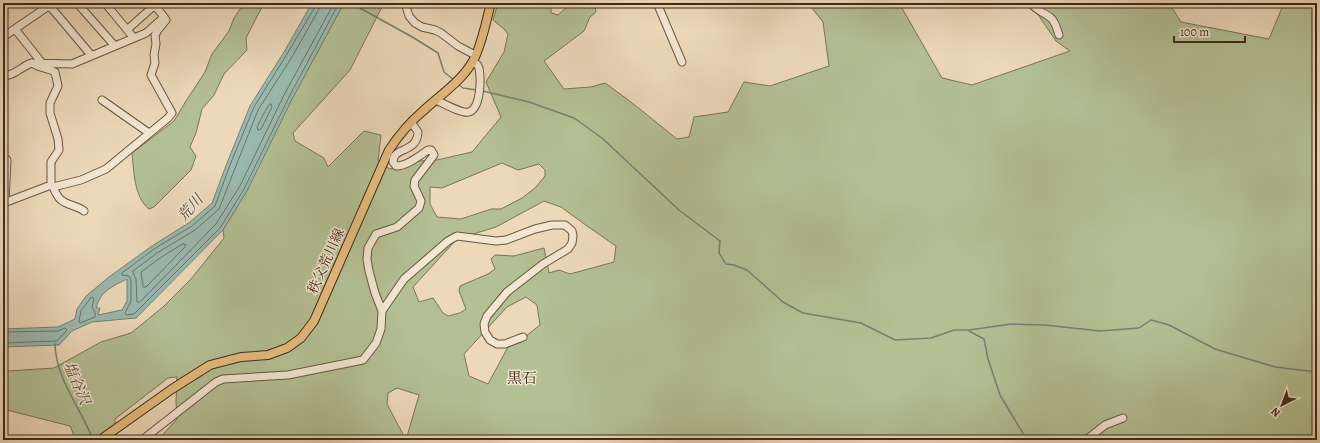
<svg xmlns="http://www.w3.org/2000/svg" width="1320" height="443" font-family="Alegreya,'Noto Serif JP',serif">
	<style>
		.green { fill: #b3c094; stroke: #787556; fill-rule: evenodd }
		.water { fill: #99bab0; stroke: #748073; fill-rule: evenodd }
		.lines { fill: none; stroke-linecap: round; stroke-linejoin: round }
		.shore { stroke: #6b7264; stroke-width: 1 }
		.stream { stroke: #748073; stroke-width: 1.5 }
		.minor-casing { stroke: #695640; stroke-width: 9 }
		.major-casing { stroke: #3d2a17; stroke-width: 10 }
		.minor { stroke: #f3e6d2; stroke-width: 7 }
		.major { stroke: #e6bc7d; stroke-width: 8 }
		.labels { text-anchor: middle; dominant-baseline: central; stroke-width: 3; stroke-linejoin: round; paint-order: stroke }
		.street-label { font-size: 14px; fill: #3d2a17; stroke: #f3e6d2 }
		.water-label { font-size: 15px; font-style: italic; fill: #544e3d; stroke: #f3e6d2 }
		.neighbourhood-label { font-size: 15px; fill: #3d2a17; stroke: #f3e6d2 }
	</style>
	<rect width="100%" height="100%" fill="#edd9ba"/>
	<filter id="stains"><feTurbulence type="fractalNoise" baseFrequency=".005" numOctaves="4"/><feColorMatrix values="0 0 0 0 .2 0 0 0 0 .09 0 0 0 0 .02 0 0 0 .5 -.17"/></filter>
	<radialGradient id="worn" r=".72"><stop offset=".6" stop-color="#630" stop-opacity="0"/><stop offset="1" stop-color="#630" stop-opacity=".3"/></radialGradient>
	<path class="green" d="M244 3H264L246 38 247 50 224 74 214 95 202 109 196 133 190 147 196 156 191 170 154 207 149 209C134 197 134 172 132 153L174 121 186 101 205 72 212 54 229 31 234 18Z
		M344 3H384L350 70 293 133 295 141 324 158 328 167 364 131 381 135 378 161 390 169 419 161 437 160 472 152 501 117 486 82 504 52 508 34 504 29 493 20 498 3H551V13L558 15 571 3H594L596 12 590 17 584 31 544 61 564 89 591 87 605 83 631 102 677 139 689 137 694 117 728 112 744 82 770 86 829 66 823 22 808 3H899L942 78 972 85 1070 51 1056 41 1030 3H1169L1181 22 1269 39 1284 3H1317V440H406L419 395 397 388 388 393 387 404 406 440H158L177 419 176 401 177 377 168 378 115 419V440H76L70 426 3 409V370L8 371 54 368 101 342 131 333 163 307 191 279 224 238 223 230 247 190 292 99ZM502 163 518 170 539 164 545 170V176L535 188 522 198 501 209H491L461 219 437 217 430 204V187L442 188ZM544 201 561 207 587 226 616 246 614 262 570 274 559 270 549 273 544 248 514 256 495 255 491 259 495 269 488 274 460 286 459 291 466 309 460 313 448 316 443 313 433 298 419 302 413 287 457 239 496 227ZM526 297 537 305 540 325 526 336 508 347 488 384 469 376 464 354 507 307Z"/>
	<path class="water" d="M312 3H344L292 99 247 191 223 230 136 318 92 322 72 331 59 345 3 347V329L58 327 75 319 77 309 86 296 109 277 152 246 190 222 212 203 227 163 250 106 284 52ZM127 279V301L122 310 98 315 100 308H96C100 291 113 286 127 279Z"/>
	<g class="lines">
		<path class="shore" d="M315 3V7L287 54 254 107 230 165 215 206 192 226 154 249 122 273V275L129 276 131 280V301L125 313 126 315 134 314 220 228 244 189 289 97 339 3
			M320 3 319 9 292 57 258 110 219 209 195 230 157 253 133 271V273L136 279 137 302H140L216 224 240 186 284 95 334 3
			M271 104 272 107 261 129 258 130 257 127 264 113 269 105Z
			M183 244 186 245 185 247 146 287H143L141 272 160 258Z
			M92 297 94 299 92 307 95 312V317L80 323 79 321 81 311Z
			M3 332 58 331 65 328 67 330 57 341 3 343"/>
		<path class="stream" d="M351 3 414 38 438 53 444 72 454 80
			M458 84 463 88 477 90
			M483 91 529 102 574 118 602 138 679 210 720 241 719 253 726 264 734 265 747 270 783 302 803 313 861 323 895 340 931 338 954 330H969L1011 324 1045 325 1100 331 1139 328 1151 320 1169 325 1215 349 1275 367 1317 372
			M969 331 984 339 988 359 1000 395 1027 440
			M55 344C56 380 81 408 93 440"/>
		<defs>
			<path id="minor" d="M77 3 114 45
				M105 3 133 37
				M405 3 409 16 415 23 422 27 435 30 441 33 458 46 475 55
				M657 3 682 62
				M1031 3C1036 11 1046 13 1052 19 1056 24 1057 29 1059 35
				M49 5 91 55
				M15 29 42 63
				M128 29 157 3
				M3 37 53 3
				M3 75C12 78 23 65 32 63L72 64 146 33 164 17 153 3
				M102 100 149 133
				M436 100C443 103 462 114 469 112 481 108 481 79 479 68 478 65 476 63 473 61
				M51 185 53 187 81 180 106 169 168 118 172 113 151 75 155 63 154 55 156 44 155 35 158 30 166 20 164 17
				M53 187C55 191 57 196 60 199 67 206 77 205 84 211
				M3 202 9 201 51 185V162L59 150 58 139 50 113V103L58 86 55 72C46 67 41 69 32 63
				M5 202 7 160 5 158
				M382 311 404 279 448 241 457 236 496 241 506 240 535 229 552 225H565L572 231 573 236 572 243 568 249 543 264 507 292 487 316 484 324 485 332 490 340 497 344H505L523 337
				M142 440 216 382 223 379 288 375 363 360 376 343 381 329 382 311 375 293 369 271 367 259 368 248 376 234 397 227 419 208 421 201 414 186 415 180 434 155 433 153 431 150H428C419 156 407 166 396 166L393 162C393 146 417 154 418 132L411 122
				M1086 440 1105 425 1123 418"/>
			<path id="major" d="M100 440 172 389 210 365 241 357 268 355 287 348 301 338 314 321 389 150C399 135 410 122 423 111 440 95 461 82 473 61 482 45 486 21 491 3"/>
		</defs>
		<use href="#minor" class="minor-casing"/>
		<use href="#major" class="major-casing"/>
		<use href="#minor" class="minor"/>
		<use href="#major" class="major"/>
	</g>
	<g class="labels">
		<g class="street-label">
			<text transform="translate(326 261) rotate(-66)">秩父荒川線</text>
		</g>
		<g class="water-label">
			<text transform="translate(190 208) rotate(-49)">荒川</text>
			<text transform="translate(77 383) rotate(67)">塩谷沢</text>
		</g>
		<g class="neighbourhood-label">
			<text x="522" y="378">黒石</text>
		</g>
	</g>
	<rect width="1320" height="443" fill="none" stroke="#edd9ba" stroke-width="16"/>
	<rect x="4" y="4" width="1312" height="435" fill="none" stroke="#3d2a17" stroke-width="2"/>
	<rect x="8" y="8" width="1304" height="427" fill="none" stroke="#3d2a17"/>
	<g transform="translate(1282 405) rotate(222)" stroke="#f3e6d2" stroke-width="3" paint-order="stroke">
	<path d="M0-3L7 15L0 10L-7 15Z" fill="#3d2a17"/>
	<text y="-6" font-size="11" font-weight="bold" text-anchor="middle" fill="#3d2a17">N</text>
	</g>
	<path d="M1174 36v6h71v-6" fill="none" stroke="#3d2a17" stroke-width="2"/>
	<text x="1180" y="36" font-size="12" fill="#3d2a17" stroke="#f3e6d2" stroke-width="3" paint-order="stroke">100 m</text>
	<rect width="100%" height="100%" filter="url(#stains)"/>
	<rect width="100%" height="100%" fill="url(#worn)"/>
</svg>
